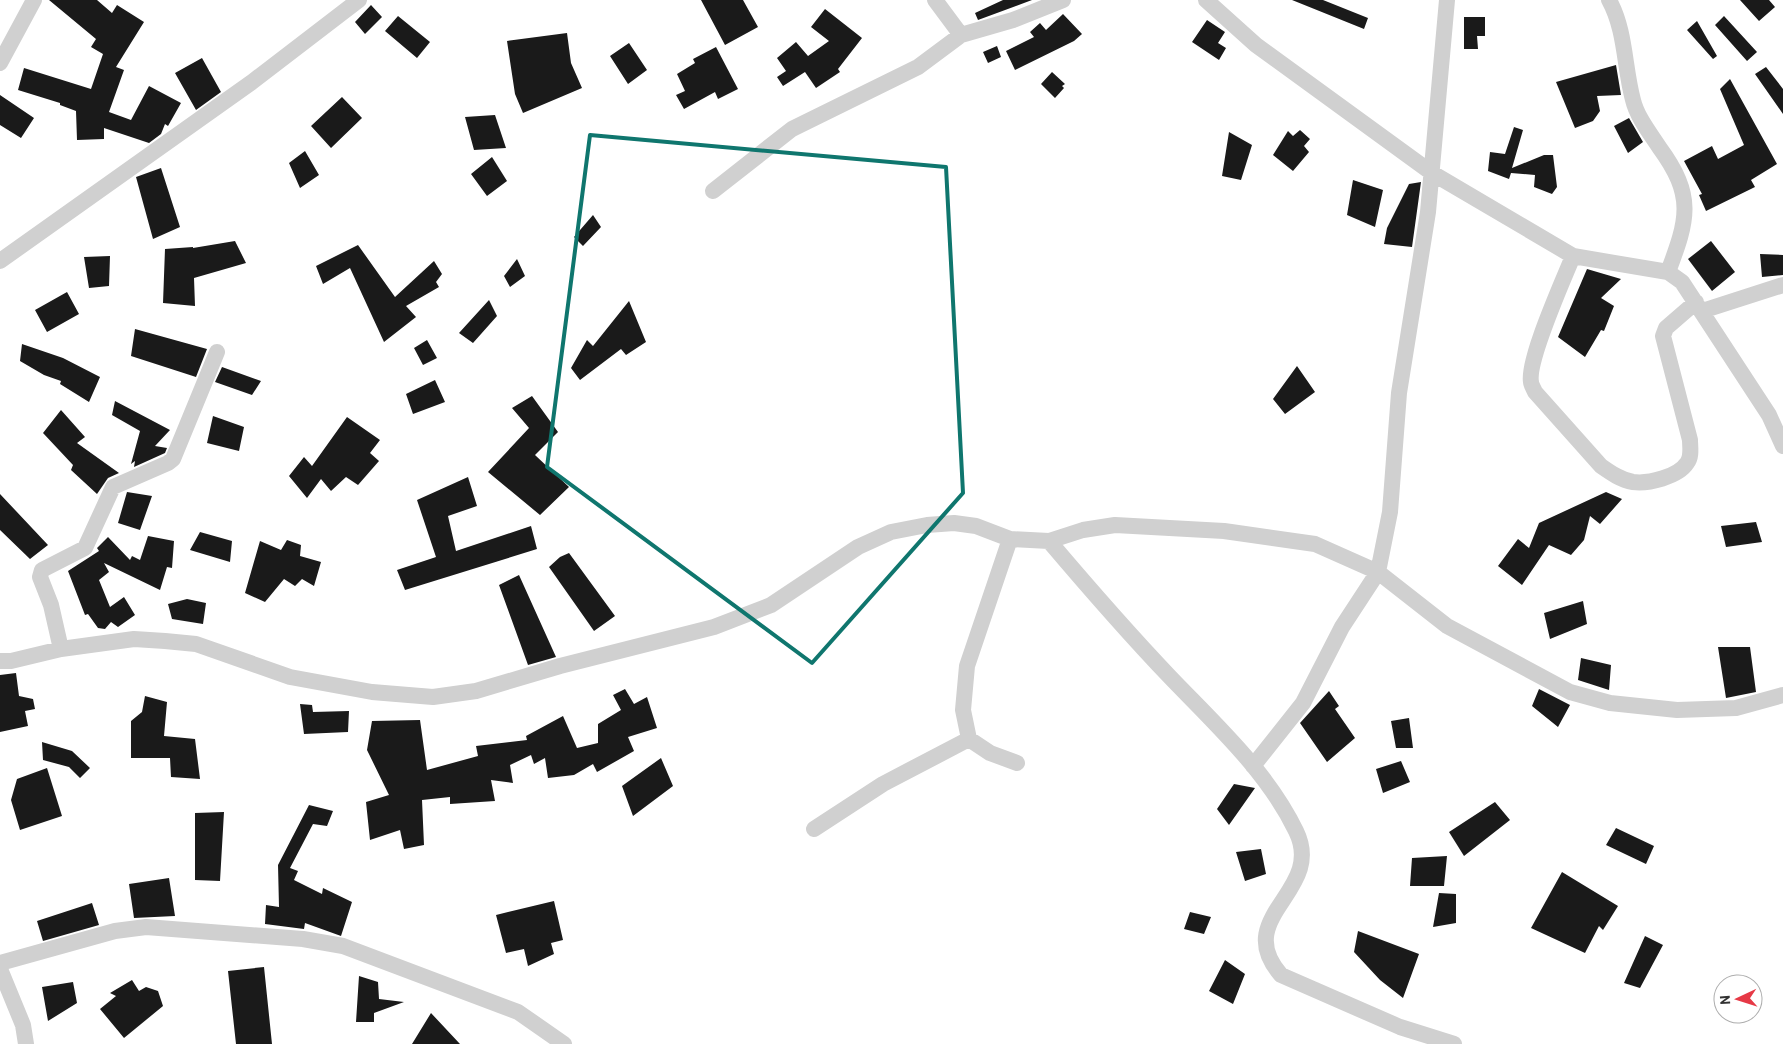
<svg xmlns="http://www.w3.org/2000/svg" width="1783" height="1044" font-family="Barlow,sans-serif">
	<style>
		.building { fill: #1a1a1a }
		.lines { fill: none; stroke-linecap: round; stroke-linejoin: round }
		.minor { stroke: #d0d0d0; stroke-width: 16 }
		.marked { fill: none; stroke: #0f766e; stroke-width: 4; stroke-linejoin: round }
	</style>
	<rect width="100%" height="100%" fill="#fff"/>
	<path class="building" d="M49 0H97L112 13 117 5 144 22 116 67 124 70 109 112 131 120 149 86 181 103 168 126 165 124 161 134 149 143 104 128V139L77 140 76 111 60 105V103L18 90 24 68 91 89 103 54 91 47 96 39Z
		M701 0H743L758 27 725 45Z
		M1003 0H1032L978 20 975 13Z
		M1292 0H1323L1368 18 1364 29Z
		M1740 0H1769L1775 7 1759 21Z
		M371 5 382 17 365 34 355 22Z
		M825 9 862 38 838 69 840 72 816 88 805 72 783 86 777 77 786 71 777 58 796 42 808 56 829 41 811 27Z
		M1063 14 1082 34 1074 41 1015 70 1006 51 1034 37 1030 32 1040 23 1046 30Z
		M398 16 430 42 417 58 385 31Z
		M1724 16 1757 52 1747 61 1715 25Z
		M1464 17H1485V36H1477L1478 49H1464Z
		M1207 20 1225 32 1218 43 1226 48 1219 60 1192 42Z
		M1697 21 1717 56 1713 59 1687 30Z
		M567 33 571 63 582 88 523 113 515 94 507 41Z
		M629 43 647 70 628 84 610 56Z
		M997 46 1001 57 988 63 983 52Z
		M716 47 738 89 718 99 715 92 684 109 676 95 685 91 677 74 695 63 693 59Z
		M202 58 221 92 196 110 175 73Z
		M1616 65 1621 95 1597 96 1600 111 1593 121 1575 128 1556 82Z
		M1766 67 1783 89V114L1755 74Z
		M1052 72 1065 84 1062 86 1064 88 1055 98 1041 84Z
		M1730 79 1777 164 1751 180 1755 187 1706 211 1699 195 1702 194 1684 161 1712 146 1718 159 1744 145 1720 89Z
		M0 95 34 118 21 138 0 125Z
		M342 97 362 118 331 148 311 126Z
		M495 115 506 148 474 150 465 117Z
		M1629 118 1643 142 1628 153 1614 126Z
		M1514 127 1523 130 1512 168 1544 155H1553L1557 187 1552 194 1534 187 1535 175 1511 173 1509 179 1488 171 1490 152 1505 154Z
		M1300 130 1310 139 1304 146 1309 152 1293 171 1273 155 1288 131 1293 136Z
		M1229 132 1252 145 1241 180 1222 176Z
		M305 151 319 175 300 188 289 163Z
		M492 157 507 181 487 196 471 174Z
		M161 168 180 227 153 239 136 177Z
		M1353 180 1383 190 1375 227 1347 215Z
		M1421 182 1412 247 1384 244 1387 228 1409 184Z
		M593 215 601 227 583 246 574 237Z
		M235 241 246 263 194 278 195 306 163 303 165 249 193 247V248Z
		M1711 241 1735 272 1712 291 1688 259Z
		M358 245 395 297 434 261 442 274 436 282 439 287 406 306 416 317 384 342 350 268 323 284 316 266Z
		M1760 254 1783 255V275L1762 277Z
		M110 256 109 286 89 288 84 257Z
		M517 259 525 276 510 287 504 276Z
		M1587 269 1621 279 1601 298 1614 306 1604 331 1601 330 1585 357 1558 337Z
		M67 292 79 314 47 332 35 310Z
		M489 300 497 316 473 343 459 333Z
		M629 301 646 342 626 355 621 349 580 380 571 368 587 340 593 346Z
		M135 329 207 349 196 377 131 356Z
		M427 340 437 358 423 365 414 348Z
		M22 344 63 358 100 377 89 402 60 384 61 381 44 375 20 361Z
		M1297 366 1315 392 1285 414 1273 399Z
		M222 367 261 381 252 395 215 382Z
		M435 380 445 402 413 414 406 394Z
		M532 396 558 432 535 455 569 487 540 515 488 472 529 428 512 408Z
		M115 401 170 430 155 446 167 448 165 453 134 467 135 461 131 464 140 431 112 415Z
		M61 410 85 437 77 443 119 473 108 478 97 494 71 470 73 465 43 433Z
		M213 416 244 427 239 451 207 443Z
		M347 417 380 440 370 453 379 461 358 485 346 477 331 491 321 479 307 498 289 476 304 457 312 466Z
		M468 477 477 506 448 516 456 551 531 526 537 549 405 590 397 570 436 557 417 500Z
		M127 492 152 496 140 530 118 523Z
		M1606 492 1622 499 1600 524 1590 516 1584 540 1571 555 1549 545 1522 585 1498 566 1518 539 1529 548 1539 523Z
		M0 494 48 545 30 559 0 530Z
		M1756 522 1762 542 1726 547 1721 526Z
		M200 532 232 541 230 562 190 550Z
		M148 536 174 541 172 568 167 567 160 590 104 563 109 572 99 580 110 607 124 597 135 615 118 627 111 622 105 629 98 628 88 614 85 615 68 571 99 551 97 548 108 537 130 560 132 556 140 560Z
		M287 540 301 545 300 556 321 562 314 586 302 579 295 586 284 579 265 602 245 593 260 541 281 550Z
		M569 553 615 616 594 631 549 567 560 557Z
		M519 575 556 657 528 665 499 585Z
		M187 599 206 603 203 624 172 619 168 604Z
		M1583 601 1587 624 1550 639 1544 613Z
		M1718 647H1750L1756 692 1726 698Z
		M1581 658 1611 665 1609 690 1578 680Z
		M16 673 19 696 33 699 35 709 25 711 28 726 0 732V675Z
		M625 689 634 704 647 697 657 728 628 737 634 751 597 772 593 764 574 775 548 778 545 758 534 764 531 755 510 765 513 783 491 780 495 801 450 804V797L422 800 424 845 404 849 400 830 370 840 366 802 389 795 367 750 372 721 420 720 427 770 478 756 476 746 527 740 526 736 563 716 577 748 598 743V724L621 710 613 695Z
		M1539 689 1570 705 1558 727 1532 706Z
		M1329 691 1339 706 1335 709 1355 738 1327 762 1300 723Z
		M145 696 167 702 164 736 195 739 200 779 171 777 170 758H131V721L142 712Z
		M300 704 312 705 313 712 349 711 348 732 304 734Z
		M1409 718 1413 748H1396L1391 721Z
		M42 742 72 751 90 768 80 778 69 767 43 760Z
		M661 758 673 786 633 816 622 786Z
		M1401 761 1410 782 1383 793 1376 769Z
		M47 768 62 816 20 830 11 800 17 779Z
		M1234 784 1255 788 1229 825 1217 809Z
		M1495 802 1510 820 1464 856 1449 832Z
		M309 805 333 811 327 826 313 824 290 868 298 871 294 880 322 894 323 888 352 902 341 936 305 923 304 929 265 924 266 905 279 907 278 865Z
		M224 812 220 881 195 880V813Z
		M1616 828 1654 846 1646 864 1606 845Z
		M1261 849 1266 874 1245 881 1236 852Z
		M1447 856 1444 886H1410L1412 858Z
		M1562 872 1618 906 1603 930 1599 926 1585 953 1531 928Z
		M169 878 175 916 134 918 129 884Z
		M1439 893 1456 894V923L1433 927Z
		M554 901 563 940 551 943 554 954 528 966 524 949 506 953 496 915Z
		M92 903 99 925 43 941 37 921Z
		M1190 912 1211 917 1204 934 1184 929Z
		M1358 931 1419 954 1403 998 1380 980 1354 952Z
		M1645 936 1663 945 1640 988 1624 983Z
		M1225 960 1245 974 1233 1004 1209 991Z
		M264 967 272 1044H236L228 971Z
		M359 976 378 982 379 999 404 1002 374 1013V1022H356Z
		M132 980 139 991 146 987 158 991 163 1006 124 1038 100 1009 116 996 110 993Z
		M73 982 77 1003 48 1021 42 987Z
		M431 1013 460 1044H412Z"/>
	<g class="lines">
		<path class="minor" d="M935 0 961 35 1013 20 1063 0
			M1206 0 1256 45 1432 173 1573 256 1668 272 1682 282 1769 415 1783 446
			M1609 0C1626 31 1624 67 1633 100 1637 117 1650 133 1659 147 1695 196 1688 219 1668 272
			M0 63 34 0
			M713 191 792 129 918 67 961 35
			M1573 256C1563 281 1527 360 1531 382 1531 385 1534 389 1535 392L1601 466C1611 473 1621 480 1633 482 1648 484 1678 477 1687 463 1692 457 1690 447 1690 440L1663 336 1666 328 1696 302
			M0 261 252 82 359 0
			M1702 311 1783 285
			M1010 539 967 666 963 710 969 739 990 753 1017 763
			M1049 541C1088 587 1128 633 1170 677 1215 724 1267 771 1296 831 1326 892 1230 916 1281 975L1400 1027 1454 1044
			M61 649 51 605 40 577 42 570 85 548 113 487 168 463 173 459 217 352
			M0 661H11L61 649 134 639 165 641 196 644 290 677 372 692 433 697 476 691 560 666 714 627 771 605 858 547 891 532 927 525 954 523 976 526 1010 539 1049 541 1083 530 1115 525 1224 531 1315 544 1378 572 1447 626 1570 692 1610 703 1677 710 1736 708 1783 695
			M1253 766 1303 703 1342 627 1378 572 1390 512 1399 393 1428 212 1447 0
			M814 829 883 784 969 739
			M0 963 115 931 146 927 303 939 343 946 518 1012 564 1044
			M0 969 23 1025 26 1044"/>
	</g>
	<path class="marked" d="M590 135 946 167 963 493 812 663 547 467Z"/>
	<g transform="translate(1738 999) rotate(266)"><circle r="24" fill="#ffffff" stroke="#adadad"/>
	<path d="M0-4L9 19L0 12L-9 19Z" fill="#e63946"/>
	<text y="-8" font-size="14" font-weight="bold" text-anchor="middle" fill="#333333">N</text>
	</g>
</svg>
